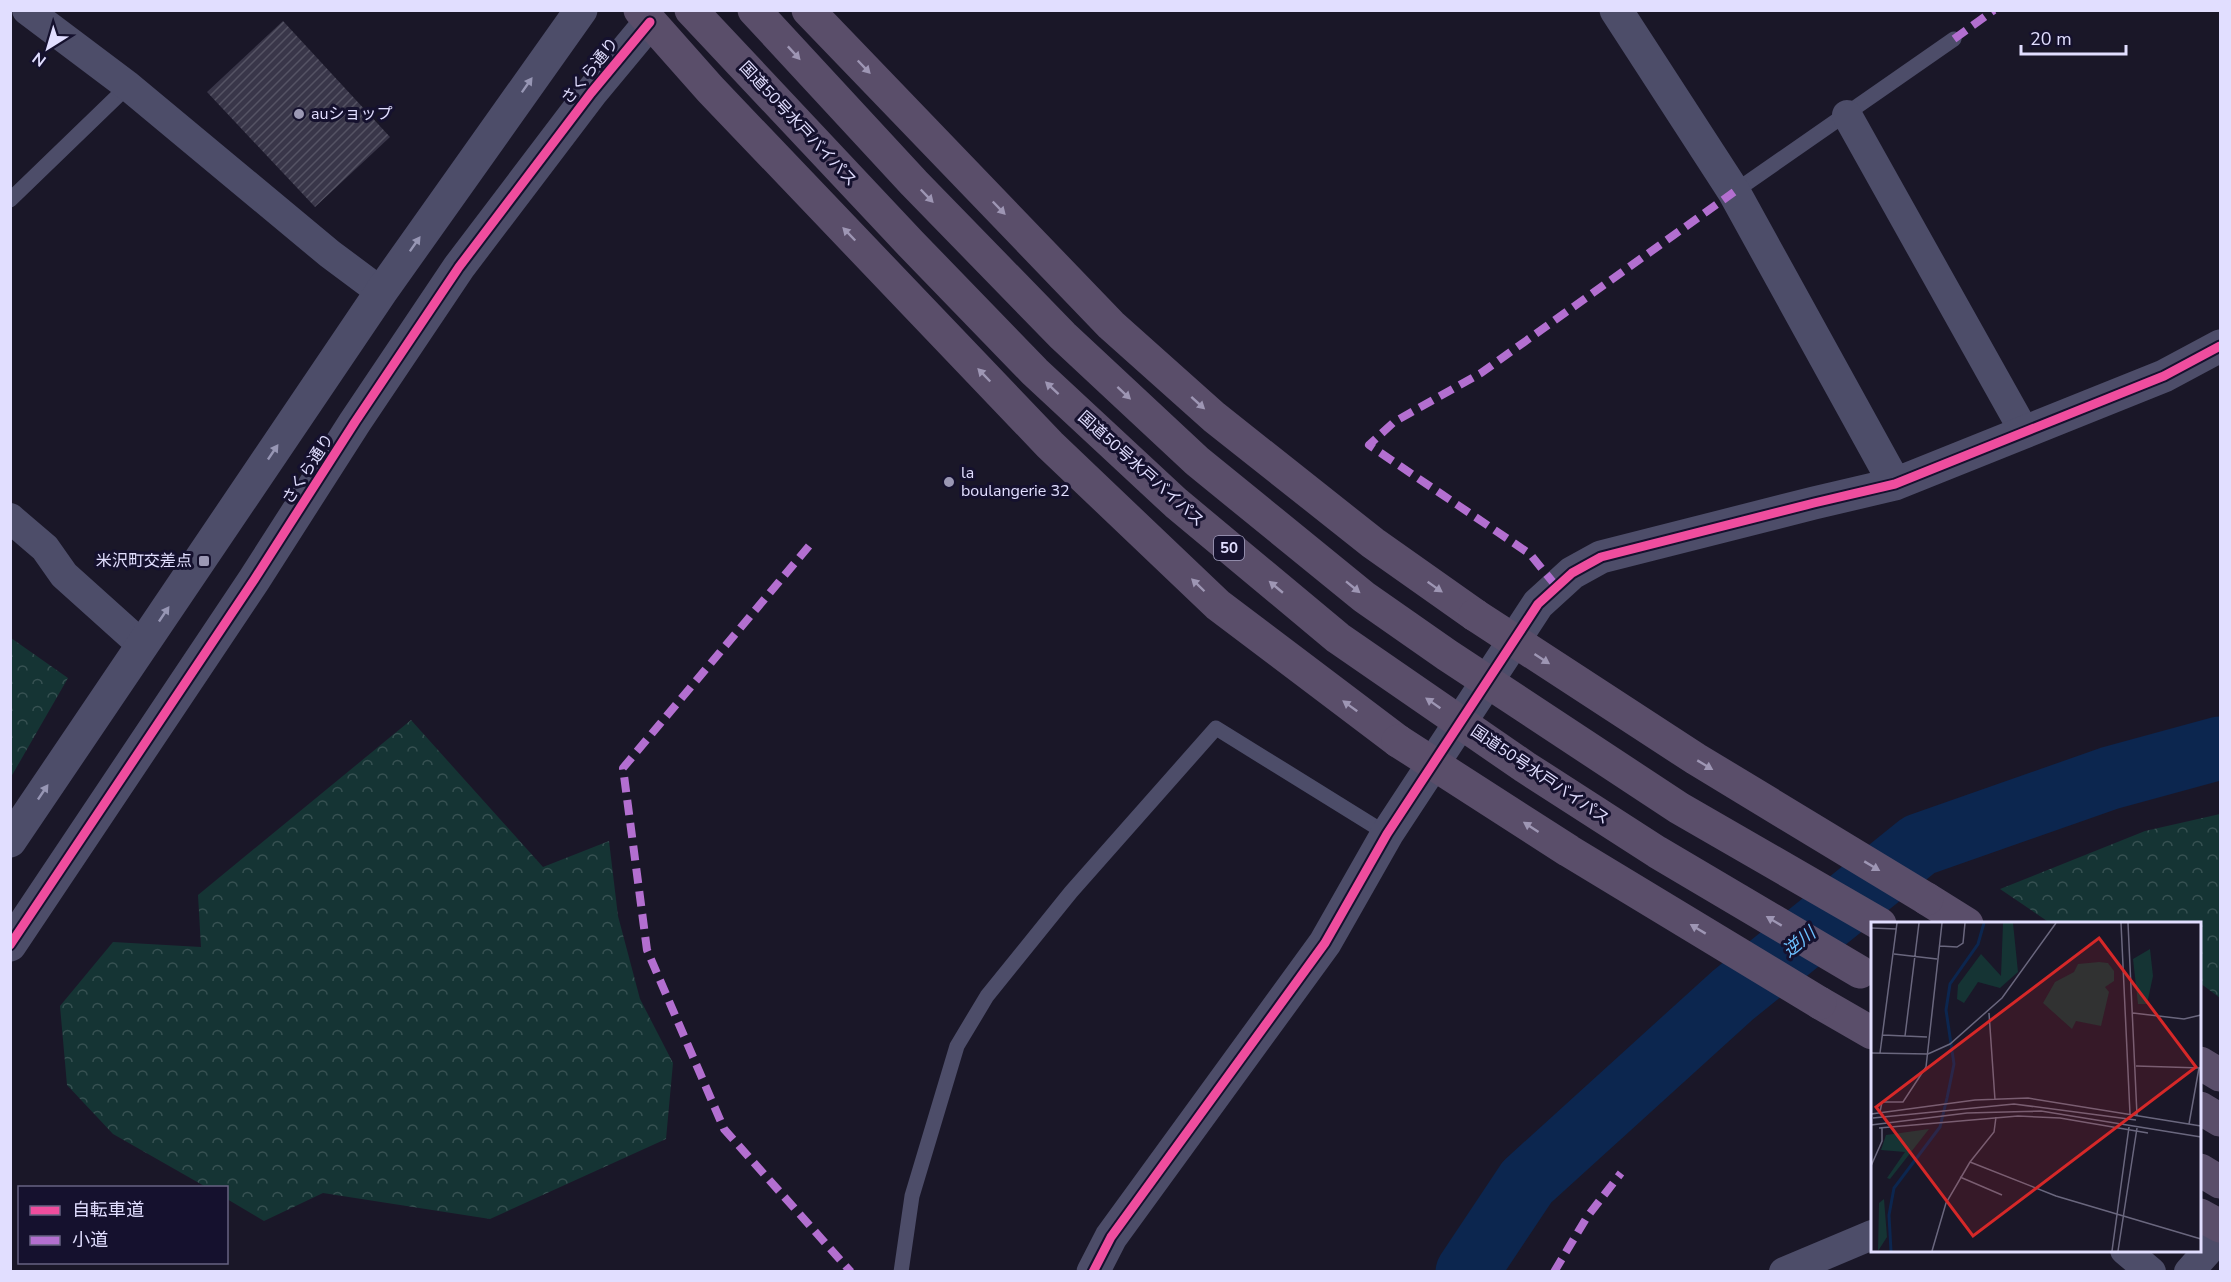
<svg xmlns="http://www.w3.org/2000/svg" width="2231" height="1282" font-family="'Nunito Sans','Noto Sans JP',sans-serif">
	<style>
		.forest { fill: url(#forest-crowns) }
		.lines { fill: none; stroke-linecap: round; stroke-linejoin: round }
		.river { stroke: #0c264f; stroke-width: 63 }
		.building { fill: url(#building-hatch) }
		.service { stroke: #4d4d69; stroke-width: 15 }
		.minor { stroke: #4d4d69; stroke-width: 30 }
		.tertiary { stroke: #4d4d69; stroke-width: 33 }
		.trunk { stroke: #5a4e6a; stroke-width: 33 }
		.trunk-bridge { stroke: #5a4e6a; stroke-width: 33 }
		.quiet { stroke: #b36fd0; stroke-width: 8; stroke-dasharray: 15 8; stroke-linecap: butt }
		.cycleway-casing { stroke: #15112e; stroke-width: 13 }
		.cycleway { stroke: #ef4d9e; stroke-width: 9 }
		.oneway { fill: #9e96b4 }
		.oneway2 { fill: #9796b4 }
		.poi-dot { fill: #9b98b4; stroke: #15112e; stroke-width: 2 }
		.labels { text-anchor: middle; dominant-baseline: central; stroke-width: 6; stroke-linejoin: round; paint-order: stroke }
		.shield { fill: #15112e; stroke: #a4a0c0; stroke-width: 1.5 }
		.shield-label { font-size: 15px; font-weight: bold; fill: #e1deff }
		.street-label { font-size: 16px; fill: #e1deff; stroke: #15112e }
		.poi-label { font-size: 16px; fill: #e1deff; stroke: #15112e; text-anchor: start }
		.water-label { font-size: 18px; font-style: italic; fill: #6cc0ff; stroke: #15112e }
		.inset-river { fill: none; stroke: #0c264f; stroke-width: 3 }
		.inset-road { fill: none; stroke: #6a677e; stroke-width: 1.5 }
		.view { fill: #d62828; fill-opacity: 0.15; stroke: #d62828; stroke-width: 3 }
		.inset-edge { fill: none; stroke: #e1deff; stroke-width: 3 }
	</style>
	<defs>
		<pattern id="forest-crowns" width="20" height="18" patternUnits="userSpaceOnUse" patternTransform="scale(1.5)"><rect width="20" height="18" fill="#153434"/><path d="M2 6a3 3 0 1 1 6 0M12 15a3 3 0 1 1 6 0" fill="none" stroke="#375152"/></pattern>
		<pattern id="building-hatch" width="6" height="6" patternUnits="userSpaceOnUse" patternTransform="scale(1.5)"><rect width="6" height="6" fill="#393649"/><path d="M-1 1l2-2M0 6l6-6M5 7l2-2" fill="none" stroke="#555364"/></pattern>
	</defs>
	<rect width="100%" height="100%" fill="#1a1728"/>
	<path class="forest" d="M11 638 68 678 11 777Z
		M411 720 543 867 609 841 618 916 640 999 673 1063 666 1139 490 1219 323 1193 264 1221 227 1199 226 1188 206 1187 113 1134 67 1085 60 1006 113 942 201 947 198 895Z
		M2220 814V998L2200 983V924L2050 923 2000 889 2145 831Z"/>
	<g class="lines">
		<path class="river" d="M1467 1272 1527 1182 1733 995 1919 845 2110 778 2220 748"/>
	</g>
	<path class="building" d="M283 21 390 137 315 207 207 92Z"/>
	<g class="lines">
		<path class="service" d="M1734 192 1954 39
			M10 200 128 86
			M901 1272 912 1196 957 1046 987 996 1071 892 1216 728 1387 834"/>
		<path class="minor" d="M27 10 128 86 330 254 381 292
			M1847 115 2025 433
			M10 518 45 548 64 575 143 646
			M2125 1250 2151 1272
			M1784 1272 1872 1235
			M2189 1272 2220 1237"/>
		<path class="tertiary" d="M1616 10 1734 192 1895 484
			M10 841 381 292 581 10
			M10 945 254 580 355 422 459 267 591 93 650 22
			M1093 1272 1111 1237 1325 943 1387 834 1538 604 1572 573 1601 557 1814 503 1895 484 2164 376 2220 346"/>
		<path class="trunk" d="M640 10 710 89 1050 445 1218 605 1398 741
			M808 10 1111 325 1214 417 1373 543 1475 615
			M1927 899 1967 924
			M1820 1003 1872 1033
			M2200 1063 2220 1075
			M2200 1108 2220 1120
			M2200 1170 2220 1182
			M2200 1215 2220 1226"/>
		<path class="trunk-bridge" d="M691 10 911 244 1035 372 1176 503 1338 638 1525 767 1657 852 1860 972
			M754 10 914 183 1063 336 1197 461 1364 597 1447 655 1679 808 1880 924
			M1475 615 1696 759 1927 899
			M1398 741 1569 851 1820 1003"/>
		<path class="quiet" d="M1954 39 1994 10
			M809 546 623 768 647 950 724 1129 851 1272
			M1556 586 1530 554 1369 445 1394 422 1481 373 1734 192
			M1554 1272 1587 1217 1621 1173"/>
		<defs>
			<path id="cycleway" d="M10 945 254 580 355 422 459 267 591 93 650 22
				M1093 1272 1111 1237 1325 943 1387 834 1538 604 1572 573 1601 557 1814 503 1895 484 2164 376 2220 346"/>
		</defs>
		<use href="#cycleway" class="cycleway-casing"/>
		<use href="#cycleway" class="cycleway"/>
	</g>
	<defs><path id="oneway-solid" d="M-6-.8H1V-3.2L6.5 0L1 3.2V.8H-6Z" transform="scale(1.5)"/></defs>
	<g class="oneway">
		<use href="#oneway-solid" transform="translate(794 53) rotate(47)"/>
		<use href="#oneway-solid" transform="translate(864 67) rotate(46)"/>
		<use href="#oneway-solid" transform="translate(927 196) rotate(46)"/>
		<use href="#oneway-solid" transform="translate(999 208) rotate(46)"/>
		<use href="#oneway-solid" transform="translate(849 234) rotate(-134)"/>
		<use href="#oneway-solid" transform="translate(984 375) rotate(-134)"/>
		<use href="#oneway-solid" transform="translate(1052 388) rotate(-137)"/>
		<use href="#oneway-solid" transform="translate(1124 393) rotate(43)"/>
		<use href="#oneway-solid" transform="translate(1198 403) rotate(42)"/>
		<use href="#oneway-solid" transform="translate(1198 585) rotate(-136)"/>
		<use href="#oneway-solid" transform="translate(1276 587) rotate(-140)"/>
		<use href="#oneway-solid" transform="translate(1353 587) rotate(39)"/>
		<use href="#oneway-solid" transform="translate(1435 587) rotate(35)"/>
		<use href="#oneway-solid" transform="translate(1542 659) rotate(33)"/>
		<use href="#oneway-solid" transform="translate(1433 703) rotate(-145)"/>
		<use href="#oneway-solid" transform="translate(1350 706) rotate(-144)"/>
		<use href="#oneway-solid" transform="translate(1705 765) rotate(31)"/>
		<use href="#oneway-solid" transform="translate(1531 827) rotate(-147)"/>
		<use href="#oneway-solid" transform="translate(1872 866) rotate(31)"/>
		<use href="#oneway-solid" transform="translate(1774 921) rotate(-149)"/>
		<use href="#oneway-solid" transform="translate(1698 929) rotate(-149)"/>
	</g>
	<g class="oneway2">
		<use href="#oneway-solid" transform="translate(527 85) rotate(-55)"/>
		<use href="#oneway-solid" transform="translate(415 244) rotate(-55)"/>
		<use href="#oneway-solid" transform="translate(273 452) rotate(-56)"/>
		<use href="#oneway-solid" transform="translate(164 614) rotate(-56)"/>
		<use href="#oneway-solid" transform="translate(43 792) rotate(-56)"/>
	</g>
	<g class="poi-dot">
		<circle cx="299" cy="114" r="6"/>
		<circle cx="949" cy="482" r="6"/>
		<rect x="198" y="555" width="12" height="12" rx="3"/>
	</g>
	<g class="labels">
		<rect class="shield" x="1214" y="536" width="30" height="24" rx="4.5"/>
		<g class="shield-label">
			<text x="1229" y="548">50</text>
		</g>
		<g class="street-label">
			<text transform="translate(590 71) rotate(-51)">さくら通り</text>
			<text transform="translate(798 124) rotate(47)">国道50号水戸バイパス</text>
			<text transform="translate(308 469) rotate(-57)">さくら通り</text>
			<text transform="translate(1141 469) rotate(42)">国道50号水戸バイパス</text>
			<text transform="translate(1540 775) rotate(34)">国道50号水戸バイパス</text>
		</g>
		<g class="poi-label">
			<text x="311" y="114">auショップ</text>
			<text x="961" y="473">la<tspan x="961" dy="18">boulangerie 32</tspan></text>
			<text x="192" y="561" text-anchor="end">米沢町交差点</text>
		</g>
		<g class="water-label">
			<text transform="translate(1799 942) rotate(-39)">逆川</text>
		</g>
	</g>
	<g transform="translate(1871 922)">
		<rect width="330" height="330" fill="#1a1728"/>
		<path d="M132 1H142L147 50 129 66 107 60 93 81 86 77 87 63 110 32 130 54ZM279 27 282 54 276 82H267L262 37ZM228 40 237 41 243 49V59L234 65 238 70 230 104 205 99 201 107 172 81 184 60 203 50 207 42ZM58 207 19 257 16 256 34 230 10 228 15 213ZM13 277 16 315 7 329 8 281Z" fill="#153434"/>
		<path class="inset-river" d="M20 329 18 293 23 266 69 205 76 176 83 142 75 88 79 62 107 22 113 1"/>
		<path class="inset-road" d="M250 1 259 192M257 1 266 193M0 6 26 7M69 24 86 25 92 21 94 1M23 32 66 37M118 91 124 178M262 91 313 97 330 93M12 113 56 115M34 114 48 1M0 131 57 132 79 122 131 76 185 1M9 131 26 1M265 144 330 146M9 190 11 180H32L55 145 71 1M0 192 104 178 157 176 330 204M2 196 143 182 265 198M318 202 328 146M0 203 96 191 170 189 330 215M8 206 147 194 189 196 277 211M99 240 185 274 330 317M0 244 11 219V206M89 255 131 273M61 329 75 281 99 240 123 210 125 195M241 329 258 205M247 329 266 206"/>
		<path class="view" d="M228 16 325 145 102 314 5 185Z"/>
		<rect width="330" height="330" class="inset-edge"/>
	</g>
	<rect width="2231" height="1282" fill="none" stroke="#e1deff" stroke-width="24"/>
	<rect x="18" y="1186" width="210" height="78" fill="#15112e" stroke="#676382" stroke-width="1.5"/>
	<rect x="30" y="1206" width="30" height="9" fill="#ef4d9e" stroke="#676382" stroke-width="1.5"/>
	<text x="72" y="1216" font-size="18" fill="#e1deff">自転車道</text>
	<rect x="30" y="1236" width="30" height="9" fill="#b36fd0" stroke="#676382" stroke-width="1.5"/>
	<text x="72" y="1246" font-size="18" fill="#e1deff">小道</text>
	<g transform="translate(48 48) rotate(217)" stroke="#15112e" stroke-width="4.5" paint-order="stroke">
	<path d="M0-4.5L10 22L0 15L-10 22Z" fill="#e1deff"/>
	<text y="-9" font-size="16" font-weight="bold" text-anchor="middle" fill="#e1deff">N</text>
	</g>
	<path d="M2021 45v9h105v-9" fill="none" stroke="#e1deff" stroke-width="3"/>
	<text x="2030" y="45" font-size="18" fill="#e1deff" stroke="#15112e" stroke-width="4.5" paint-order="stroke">20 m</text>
</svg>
